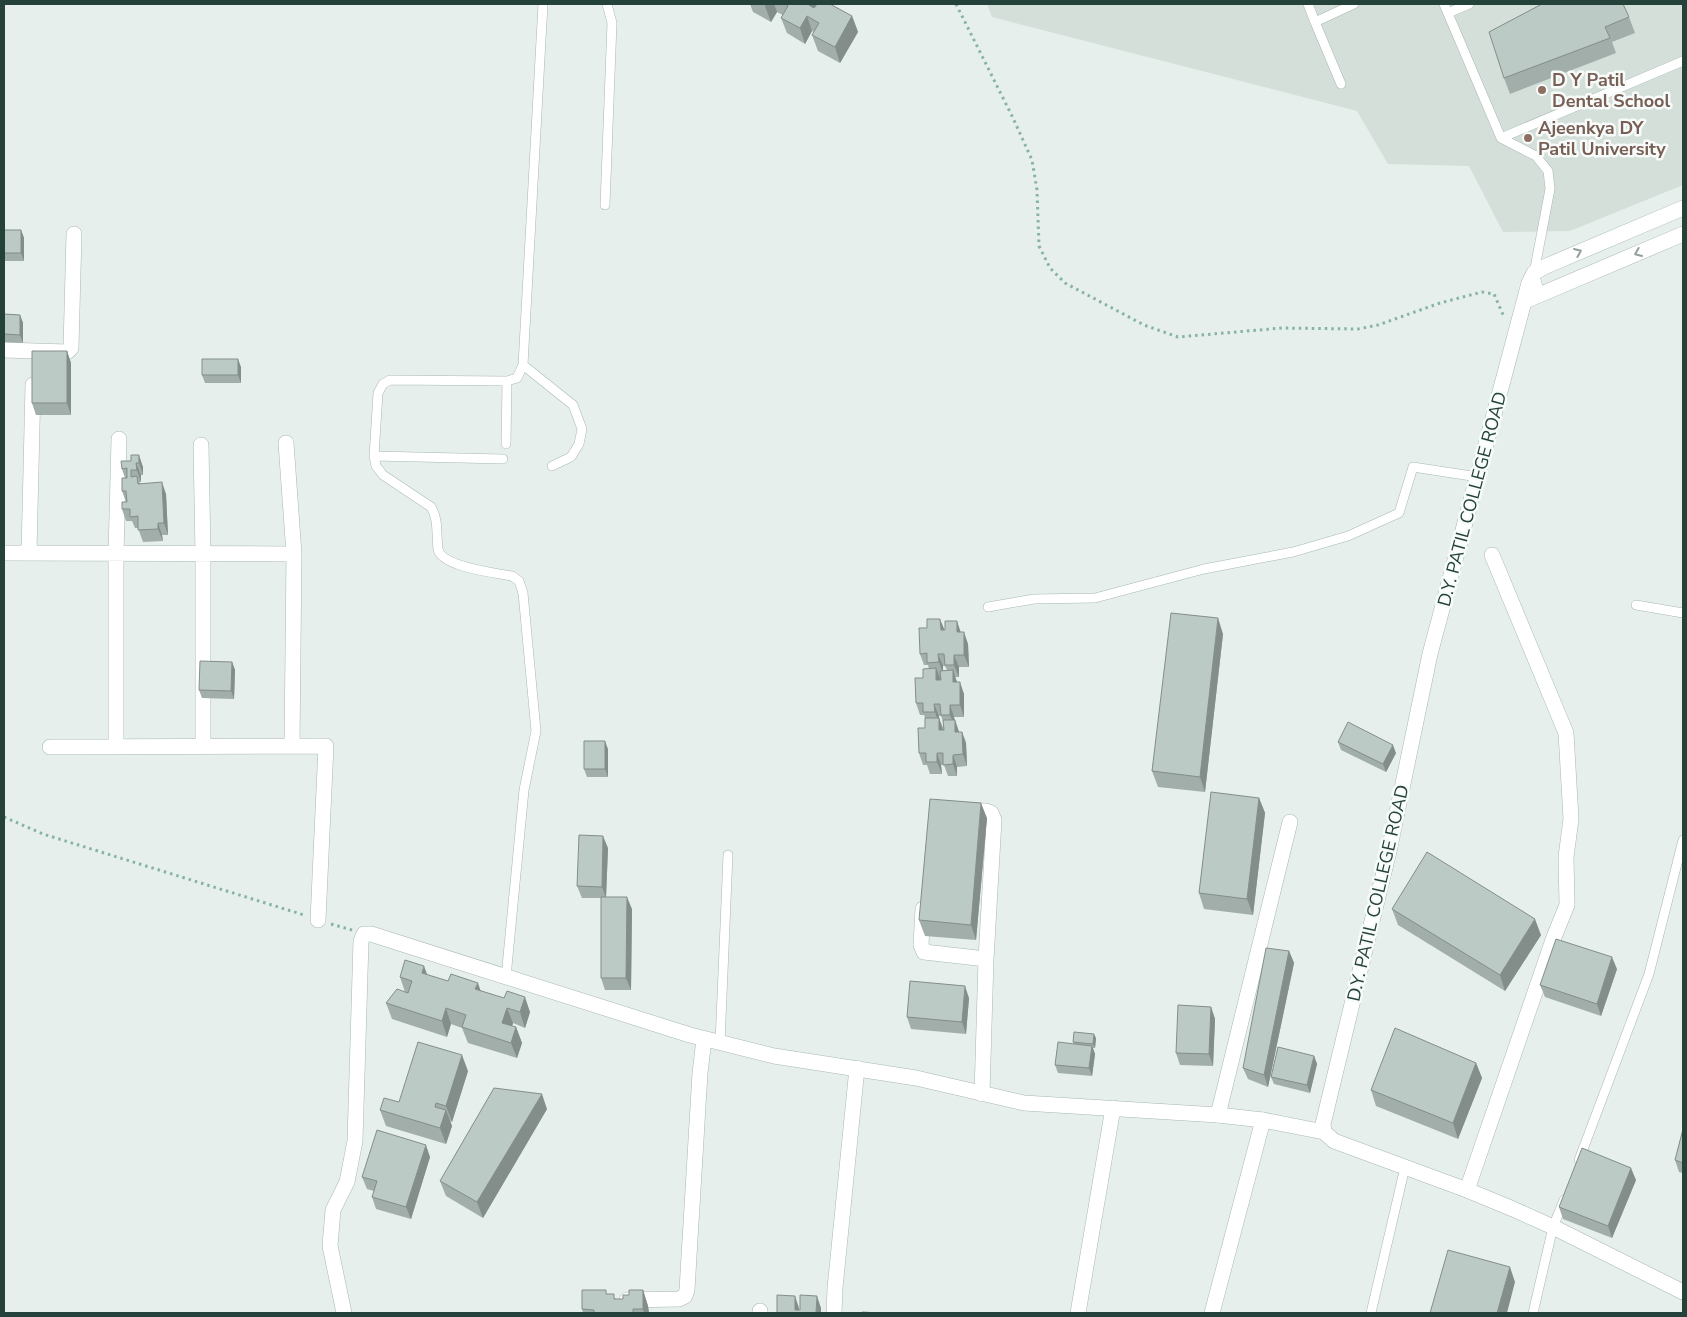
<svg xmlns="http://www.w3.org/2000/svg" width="1687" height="1317" font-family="'Nunito Sans',sans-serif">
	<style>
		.built { fill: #d4dfda }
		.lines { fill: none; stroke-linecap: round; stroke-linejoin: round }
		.service-casing { stroke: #a8b8b2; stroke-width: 10 }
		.minor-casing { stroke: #a8b8b2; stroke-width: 16 }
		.tertiary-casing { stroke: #a8b8b2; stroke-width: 16 }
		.path { stroke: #86b3a5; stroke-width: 3; stroke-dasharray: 2.5 4; stroke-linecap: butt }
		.service { stroke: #fff; stroke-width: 9 }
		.minor { stroke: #fff; stroke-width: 15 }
		.tertiary { stroke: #fff; stroke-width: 15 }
		.wall { fill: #a1aea9; fill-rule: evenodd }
		.shaded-wall { fill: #838d89 }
		.building { fill: #bbcac4; stroke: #838d89 }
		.oneway { stroke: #92a09c }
		.education-dot { fill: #8d6e63; stroke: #f7fbf9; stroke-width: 2 }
		.labels { text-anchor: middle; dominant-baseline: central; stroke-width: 5; stroke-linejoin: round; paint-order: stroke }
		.education-label { font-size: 18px; font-weight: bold; fill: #785e54; stroke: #f7fbf9; text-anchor: start }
		.street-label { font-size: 18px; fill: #24423a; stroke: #f7fbf9 }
	</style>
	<rect width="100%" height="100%" fill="#e6efeb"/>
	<path class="built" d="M987 4H1683V185L1570 231 1503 232 1469 166 1388 164 1357 111 992 17Z"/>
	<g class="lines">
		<defs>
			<path id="service" d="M1308 4 1315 22 1354 4
				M1444 4 1501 138 1536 156 1548 171 1550 189 1534 273 1540 294
				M1448 13 1469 4
				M1315 22 1341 84
				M1501 138 1683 61
				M605 205 612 23 607 4
				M523 365 573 405 582 429 579 444 571 457 552 466
				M506 444 507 381
				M374 456 503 459
				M1636 605 1683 613
				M988 607 1034 599 1095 598 1204 569 1293 552 1348 536 1399 513 1413 467 1478 477
				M506 977 524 790 536 731 523 593 519 581 512 576C496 573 441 567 438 549 436 535 439 520 431 507L383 475 376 466 374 456 378 393 383 384 390 380 507 381 517 378 523 365 543 4
				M720 1043 728 855
				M1579 1160 1649 974 1683 840
				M1371 1313 1405 1167
				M1533 1313 1553 1227 1564 1200"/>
			<path id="minor" d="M4 350 67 352 71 348 74 234
				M286 443 294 554
				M201 445 203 554V747
				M4 553 294 554 292 746
				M29 553 33 385
				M50 747 326 746 318 920
				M116 747V554L119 439
				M964 810 986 811 991 813 994 820 986 959 982 1094
				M923 909 921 945 924 952 986 959
				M1218 1115 1290 822
				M1467 1190 1554 937 1567 905 1566 857 1571 819 1566 733 1492 555
				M627 1300 679 1299 685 1296 687 1290 700 1073 704 1039
				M760 1313V1311
				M834 1313 835 1288 857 1068
				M1078 1313 1113 1108
				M1212 1313 1263 1120"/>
			<path id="tertiary" d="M1683 208 1544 267 1534 273 1529 283 1430 654 1389 851 1323 1124 1324 1132 1334 1141 1467 1190 1513 1209 1553 1227 1683 1292
				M1525 301 1683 234
				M344 1313 330 1246 333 1210 347 1182 355 1141 361 941 364 934H371L690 1035 774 1056 916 1078 1024 1103 1218 1115 1263 1120 1324 1132"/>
		</defs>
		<use href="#service" class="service-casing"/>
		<use href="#minor" class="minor-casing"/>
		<use href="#tertiary" class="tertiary-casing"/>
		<path class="path" d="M956 4 1013 118 1032 160 1037 190 1039 246 1050 268 1065 283 1144 325 1178 337 1282 328 1358 329 1378 325 1440 303 1482 292 1494 294 1504 317
			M4 817 43 834 304 915
			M331 924 352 930"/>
		<use href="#service" class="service"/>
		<use href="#minor" class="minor"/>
		<use href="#tertiary" class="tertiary"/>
	</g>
	<path class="wall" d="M750 4H830L852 16 858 32 840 63 818 51 812 35 814 32 812 31 805 44 787 33 781 18 783 15 777 12 771 22 753 12Z
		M1542 4 1629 17 1635 33 1612 42 1616 53 1510 94 1504 78Z
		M4 230H21L24 238V261H4Z
		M4 314 20 315 23 323V343L4 342Z
		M67 351 71 363V415H36L32 403Z
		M241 367V383H205L202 375Z
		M131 455 143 467V475H141V482H139L140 483 166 494 168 535H162L163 541 143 542 138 528H135L132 521H126L122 509 126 502 122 491 125 478 122 469 131 461Z
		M945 630 961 632 968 644 969 667H959V677H955L957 682 964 694V717H954L959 732H962L966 743 967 766 957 767V776H948L944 765H941L942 774H930L927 765H923L919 753 925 728V718L924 715H920L916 703 923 678 929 669 928 665H924L920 654ZM943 666H945L947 670 943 671ZM939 716H941L943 721 944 730 939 718Z
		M1223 634 1205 792 1158 787 1152 771Z
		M232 662 235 670 234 699 202 698 199 690Z
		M1338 742 1396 753 1386 772 1341 750Z
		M608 749V777H587L584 769Z
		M1259 798 1265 813 1253 915 1204 909 1199 893Z
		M987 818 976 940 925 936 919 920Z
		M608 848 606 897 632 909 631 990H605L601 978V898H582L577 886Z
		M1392 909 1541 935 1505 991 1398 925Z
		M1289 951 1294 963 1268 1087 1248 1079 1243 1068Z
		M1617 969 1601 1016 1545 997 1540 985Z
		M427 975 480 990 530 1012 525 1028 513 1023 512 1026 516 1027 522 1043 517 1058 468 1043 462 1028 451 1024 447 1037 392 1019 386 1003 405 992 400 977Z
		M969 998 966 1034 911 1029 907 1017Z
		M1211 1007 1215 1019 1213 1066 1180 1065 1176 1053Z
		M1096 1038 1095 1048H1093L1095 1054 1092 1076 1058 1073 1055 1065 1074 1044 1073 1042Z
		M1314 1056 1317 1064 1310 1093 1274 1084 1271 1077Z
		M1476 1063 1482 1078 1458 1139 1376 1106 1371 1090Z
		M468 1071 452 1122 450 1121 452 1126 446 1144 386 1126 380 1110 399 1102Z
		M547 1109 483 1218 446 1196 440 1181Z
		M1683 1129V1173L1679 1172 1675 1160Z
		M430 1157 411 1219 376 1209 372 1197 374 1191 367 1189 362 1177Z
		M1636 1180 1612 1238 1563 1219 1559 1207Z
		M643 1290 648 1306 649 1313H583L582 1309 608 1294 616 1299H623L629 1295Z"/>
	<path class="shaded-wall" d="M766 4H774L777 12 771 22 765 6Z
		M809 4H820L814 20 809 5Z
		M807 16 812 31 805 44 800 28Z
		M852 16 858 32 840 63 835 47Z
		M21 230 24 238V261L21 253Z
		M20 315 23 323V343L20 335Z
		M67 351 71 363V415L67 403Z
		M238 359 241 367V383L238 375Z
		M139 455 143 467V475L139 463Z
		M136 463 141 475V482L137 470Z
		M162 482 166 494 168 535 164 523Z
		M158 523 162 535 163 541 158 529Z
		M1218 618 1223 634 1205 792 1200 777Z
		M940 619 945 631 941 630Z
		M957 621 961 633 957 632Z
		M964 632 968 644 969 667 964 655Z
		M938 654 943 666V674L939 662Z
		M954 655 959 667V677L954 665Z
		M232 662 235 670 234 699 231 691Z
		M936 668 941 680H936Z
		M953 670 957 682H953Z
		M960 682 964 694V717L960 705Z
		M934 704 939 716V721V718L943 730H939V724L935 712Z
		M950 705 954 717 955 727 950 715Z
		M955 720 959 732H955Z
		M962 732 966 743 967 766 963 754Z
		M605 741 608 749V777L605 769Z
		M1393 745 1396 753 1386 772 1383 764Z
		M937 753 941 765 942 774 937 762Z
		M953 755 957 767V776L953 764Z
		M1259 798 1265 813 1253 915 1247 899Z
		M981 803 987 818 976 940 971 925Z
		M603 836 608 848 606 898 602 887Z
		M627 897 632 909 631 990 626 978Z
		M1535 919 1541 935 1505 991 1500 975Z
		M1289 951 1294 963 1268 1087 1264 1075Z
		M1612 957 1617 969 1601 1016 1597 1004Z
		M424 966 430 982 422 973Z
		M478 983 483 998 475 989Z
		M965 986 969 998 966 1034 962 1022Z
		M525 997 530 1012 525 1028 520 1012Z
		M1211 1007 1215 1019 1213 1066 1209 1054Z
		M446 1008 451 1024 447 1037 442 1021Z
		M507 1008 513 1023 508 1039 502 1023Z
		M516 1027 522 1043 517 1058 511 1043Z
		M1094 1034 1096 1038 1095 1048 1093 1044Z
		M1092 1046 1095 1054 1092 1076 1089 1068Z
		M462 1055 468 1071 452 1122 446 1106Z
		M1314 1056 1317 1064 1310 1093 1307 1085Z
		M1476 1063 1482 1078 1458 1139 1453 1123Z
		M542 1094 547 1109 483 1218 477 1202Z
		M446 1110 452 1126 446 1144 440 1128Z
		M426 1145 430 1157 411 1219 406 1207Z
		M1631 1168 1636 1180 1612 1238 1608 1226Z
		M1510 1267 1515 1282 1507 1313H1497Z
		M643 1290 648 1306 649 1313H644L643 1309Z
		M795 1296 799 1308V1313L795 1310Z
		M817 1296 821 1308V1313H816Z"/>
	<path class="building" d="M785 4H809V5L814 8 817 4H830L852 16 835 47 812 35 819 23 807 16 800 28 781 18 788 6Z
		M1542 4H1623L1629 17 1605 27 1610 38 1504 78 1489 32Z
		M4 230H21V253H4Z
		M4 314 20 315V335L4 334Z
		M32 351H67V403H32Z
		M202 359H238V375H202Z
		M131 455H139V463H136L137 470H131V477L137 476 138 484 162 482 164 523H158V529L138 530V516L130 517V509H122V502H127L126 491H122V478H127V468L122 469 121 461H131Z
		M1171 613 1218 618 1200 777 1152 771Z
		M927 619H940L941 630H945V621H957V632H964V655H954V665H945L944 654H938L939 662 927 663V653L920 654 919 628H927Z
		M200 661 232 662 231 691 199 690Z
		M936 668V680H941L940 671 953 670V682H960V705H950V715H941L940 704H934L935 712H923V703H916L915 678H923V669Z
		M925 718H939V730H944L943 720H955V732H962L963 754 953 755V764L943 765V753H937V762H926V753H919L918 728H925Z
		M1348 722 1393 745 1383 764 1338 742Z
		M584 741H605V769H584Z
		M1211 792 1259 798 1247 899 1199 893Z
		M930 799 981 803 971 925 919 920Z
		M579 835 603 836 602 887 577 886Z
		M1427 852 1535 919 1500 975 1392 909Z
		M601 897H627L626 978H601Z
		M1556 939 1612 957 1597 1004 1540 985Z
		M1266 948 1289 951 1264 1075 1243 1068Z
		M405 960 424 966 422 973 448 981 451 974 478 983 475 989 504 998 507 991 525 997 520 1012 507 1008 502 1023 516 1027 511 1043 462 1027 466 1015 446 1008 442 1021 386 1003 397 989 408 993 412 981 400 977Z
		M910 981 965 986 962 1022 907 1017Z
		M1178 1005 1211 1007 1209 1054 1176 1053Z
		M1395 1028 1476 1063 1453 1123 1371 1090Z
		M1074 1032 1094 1034 1093 1044 1073 1042Z
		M418 1042 462 1055 446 1106 436 1103 435 1107 446 1110 440 1128 380 1110 384 1098 399 1102Z
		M1058 1042 1092 1046 1089 1068 1055 1065Z
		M1278 1047 1314 1056 1307 1085 1271 1077Z
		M494 1088 542 1094 477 1202 440 1181Z
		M1683 1129V1163L1675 1160Z
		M377 1130 426 1145 406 1207 372 1197 377 1181 362 1177Z
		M1582 1148 1631 1168 1608 1226 1559 1207Z
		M1448 1250 1510 1267 1497 1313H1430Z
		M582 1290H606V1294H614V1299H623V1295H629V1290H643V1309H633V1313H590H594V1310L582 1309Z
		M777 1295 795 1296V1310H800V1295L817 1296 816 1313H777Z
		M862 1312 880 1313H862Z"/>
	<defs><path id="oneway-chevron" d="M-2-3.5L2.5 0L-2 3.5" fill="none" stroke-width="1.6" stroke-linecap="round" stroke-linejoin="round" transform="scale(1.25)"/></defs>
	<g class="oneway">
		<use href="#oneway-chevron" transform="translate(1578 252) rotate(-23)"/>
		<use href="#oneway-chevron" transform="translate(1638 253) rotate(157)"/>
	</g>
	<g class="education-dot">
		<circle cx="1542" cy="90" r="5"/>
		<circle cx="1528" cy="138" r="5"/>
	</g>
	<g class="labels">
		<g class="education-label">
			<text x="1552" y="80">D Y Patil<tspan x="1552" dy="21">Dental School</tspan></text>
			<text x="1538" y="128">Ajeenkya DY<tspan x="1538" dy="21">Patil University</tspan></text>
		</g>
		<g class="street-label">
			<text transform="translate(1472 499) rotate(-75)">D.Y. PATIL COLLEGE ROAD</text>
			<text transform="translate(1378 893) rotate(-77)">D.Y. PATIL COLLEGE ROAD</text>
		</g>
	</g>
	<rect width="1687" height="1317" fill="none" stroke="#24423a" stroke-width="10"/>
</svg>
